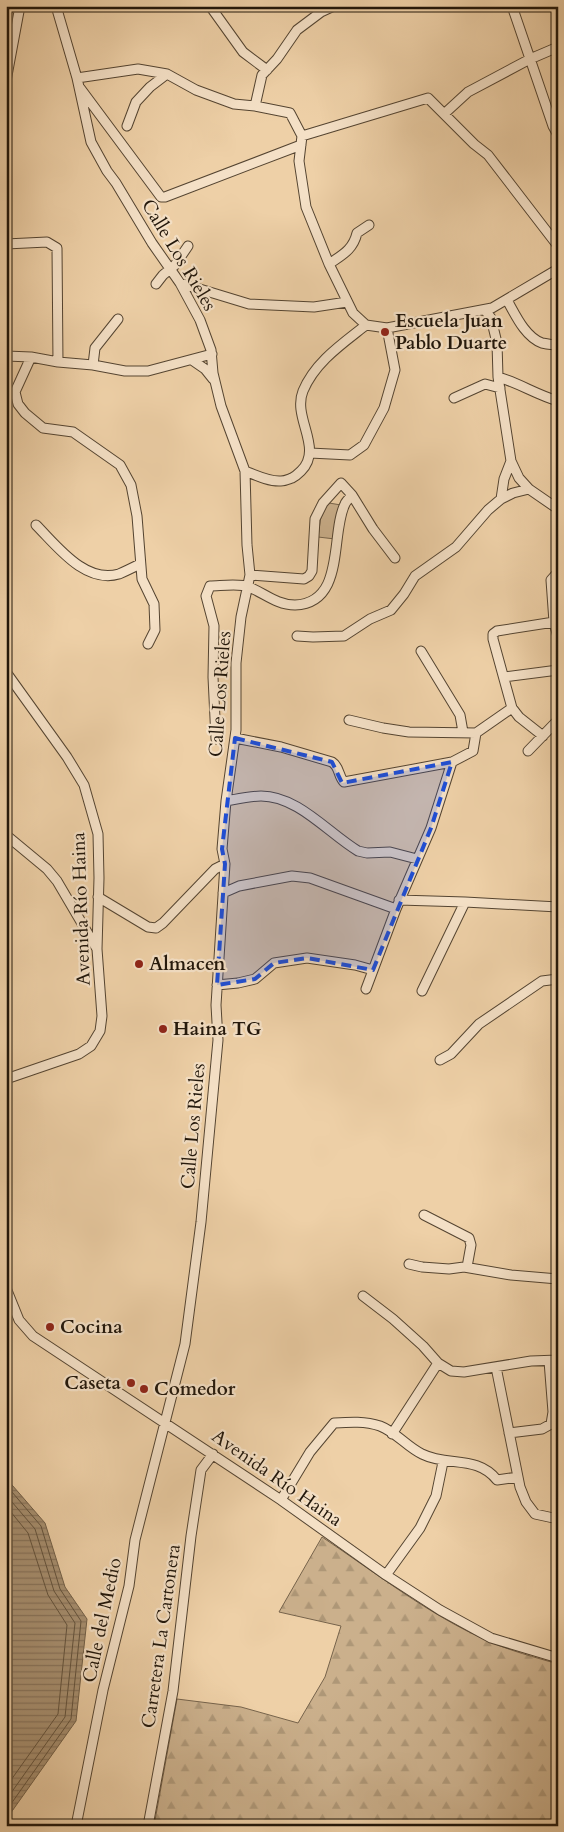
<svg xmlns="http://www.w3.org/2000/svg" width="564" height="1832" font-family="Cardo,serif">
	<style>
		.green { fill: #cbb08c; stroke: #76634b }
		.forest { fill: url(#forest-firs); stroke: #76634b }
		.water { fill: url(#water-rules); stroke: #726048 }
		.lines { fill: none; stroke-linecap: round; stroke-linejoin: round }
		.shore { stroke: #64543e; stroke-width: 1 }
		.minor-casing { stroke: #544431; stroke-width: 11 }
		.minor { stroke: #f4e0c6; stroke-width: 9 }
		.marked { fill: #1d4ed8; fill-opacity: 0.2; stroke: #1d4ed8; stroke-width: 4; stroke-dasharray: 10 6; stroke-linejoin: round }
		.poi-dot { fill: #8f2418; stroke: #f4e0c6; stroke-width: 2 }
		.labels { text-anchor: middle; dominant-baseline: central; stroke-width: 4.5; stroke-linejoin: round; paint-order: stroke }
		.street-label { font-size: 19px; fill: #21160a; stroke: #f4e0c6 }
		.poi-label { font-size: 19px; font-weight: bold; fill: #21160a; stroke: #f4e0c6; text-anchor: start }
	</style>
	<defs>
		<pattern id="forest-firs" width="22" height="20" patternUnits="userSpaceOnUse" patternTransform="scale(1.25)"><rect width="22" height="20" fill="#cbb08c"/><path d="M5 1l3.5 6h-7zM16 11l3.5 6h-7z" fill="#ae9777"/></pattern>
		<pattern id="water-rules" width="6" height="5" patternUnits="userSpaceOnUse" patternTransform="scale(1.25)"><rect width="6" height="5" fill="#a89172"/><path d="M0 2.5h6" fill="none" stroke="#88755c"/></pattern>
	</defs>
	<rect width="100%" height="100%" fill="#eed0a7"/>
	<filter id="stains"><feTurbulence type="fractalNoise" baseFrequency=".004" numOctaves="4"/><feColorMatrix values="0 0 0 0 .2 0 0 0 0 .09 0 0 0 0 .02 0 0 0 .5 -.17"/></filter>
	<radialGradient id="worn" r=".72"><stop offset=".6" stop-color="#630" stop-opacity="0"/><stop offset="1" stop-color="#630" stop-opacity=".3"/></radialGradient>
	<path class="green" d="M323 502 341 505 335 539 318 537Z"/>
	<path class="forest" d="M322 1537C376 1573 429 1615 488 1641 511 1651 534 1657 558 1664V1826H154L177 1699 241 1707 298 1723 325 1677 341 1626 279 1612Z"/>
	<path class="water" d="M6 1478 45 1523 65 1587 87 1619 76 1721 10 1814 9 1826H6Z"/>
	<g class="lines">
		<path class="shore" d="M6 1485 41 1526 60 1589 81 1621 71 1719 6 1811
			M6 1495 35 1529 54 1591 75 1623 65 1717 6 1800
			M6 1506 28 1533 48 1595 67 1625 58 1714 6 1787"/>
		<defs>
			<path id="minor" d="M56 6 77 78 91 142 107 171 116 183 152 243 180 283 200 320 211 350 213 373 221 406 245 471 247 545 250 575 241 617 236 663V730L226 801 222 849 225 864 216 1005 218 1040 201 1222 185 1344 135 1540 129 1586 103 1690 76 1826
				M210 6 243 52 267 70
				M512 6 553 126 558 135
				M77 78 138 69 167 74 196 90 234 104 255 106 290 113 302 136 299 161 306 207 329 264 353 313 366 325 387 328 492 308 558 269
				M6 81 20 6
				M80 88 161 197H165L301 145
				M255 106 262 75 277 59 297 30 321 12 334 6
				M444 114 468 92 530 59 558 47
				M127 126 136 102 150 87 167 74
				M302 136 428 98 474 144 488 155 558 246
				M6 244 47 242 57 248 58 362
				M329 264C342 255 353 250 357 233L369 225
				M180 283 249 304 314 307 347 302
				M156 284 163 275 175 265 188 246
				M507 300C515 314 525 337 542 343 547 344 553 345 558 345
				M485 310 491 318 497 343 498 377 511 461 519 478 529 489 558 509
				M6 356 31 357 58 362 93 365 125 371H148L212 354
				M31 357 15 392 18 404 25 413 43 428 73 432 120 465 131 485 137 516 142 579 154 604 155 630 148 644
				M192 360 205 369 213 379
				M93 365 95 348 118 319
				M498 377C519 383 537 395 558 401
				M454 398 485 384 500 388
				M310 453 350 455 364 445 384 408 395 370 387 328
				M245 471C255 475 270 482 281 481 285 481 289 479 292 478 296 476 298 474 301 471 324 448 292 418 303 391 315 362 342 344 366 325
				M501 499 504 479 511 461
				M36 525C57 546 85 584 119 574 126 571 134 567 140 564
				M558 572 551 580 554 622 558 637
				M250 575 304 579 309 576 312 571 315 519 323 503 341 483 352 495 373 529 395 558
				M297 636 313 637 344 636 370 619 391 610 404 594 415 576 456 547 488 510 501 499 513 493 529 489
				M421 651 460 715 463 732
				M6 672 67 757 84 785 98 834 99 878 97 949 102 1016 100 1031 91 1046 79 1054 6 1079
				M504 677 558 670
				M349 720 383 728 409 732 476 733 512 708
				M543 736 519 717 512 708 493 639V634L497 631 554 622
				M235 738 281 747 332 762C340 767 338 776 344 782L452 762 473 751 476 733
				M216 739 213 677 214 626 206 596 210 586C220 586 240 583 249 587 264 593 277 605 295 605 346 603 330 534 345 504 346 501 350 498 352 495
				M528 751 558 720
				M226 801C237 799 250 796 261 796 298 796 328 833 358 851L367 853 390 852 417 859
				M6 835 47 869 57 881 97 949
				M223 893 239 886 292 876 310 878 396 909
				M98 897 148 927 156 928 163 923 215 869 225 864
				M399 900 465 902 558 907
				M217 985 238 983 255 979 274 963 307 958 355 965 373 970
				M366 989 396 909 431 828 452 762
				M422 991 465 902
				M440 1060 451 1054 479 1024 542 981 558 979
				M424 1215 469 1238 471 1245 467 1267
				M409 1264 422 1267 449 1269 464 1267 511 1275 558 1279
				M6 1288 19 1320 33 1336 281 1500 386 1575 440 1610 491 1638 558 1658
				M363 1296 393 1319 423 1346 438 1363 451 1371 464 1372 531 1361 558 1360
				M496 1367 520 1487 526 1502 535 1514 558 1519
				M509 1433 542 1429 551 1424 553 1412 549 1361
				M392 1434 438 1363
				M281 1500 310 1452 334 1423C350 1422 365 1421 380 1426 396 1432 407 1447 422 1454 448 1467 477 1455 497 1480L518 1477
				M386 1575 420 1528 436 1496 443 1462
				M148 1826 173 1691 191 1536 201 1470 213 1454"/>
		</defs>
		<use href="#minor" class="minor-casing"/>
		<use href="#minor" class="minor"/>
	</g>
	<path class="marked" d="M235 738 332 762 342 783 452 762 431 828 373 970 307 958 274 963 255 979 217 985 225 864 222 849Z"/>
	<g class="poi-dot">
		<circle cx="385" cy="332" r="5"/>
		<circle cx="139" cy="964" r="5"/>
		<circle cx="163" cy="1029" r="5"/>
		<circle cx="50" cy="1327" r="5"/>
		<circle cx="131" cy="1383" r="5"/>
		<circle cx="144" cy="1389" r="5"/>
	</g>
	<g class="labels">
		<g class="street-label">
			<text transform="translate(179 255) rotate(59)">Calle Los Rieles</text>
			<text transform="translate(220 694) rotate(-86)">Calle Los Rieles</text>
			<text transform="translate(81 909) rotate(-92)">Avenida Río Haina</text>
			<text transform="translate(193 1126) rotate(-85)">Calle Los Rieles</text>
			<text transform="translate(277 1478) rotate(35)">Avenida Río Haina</text>
			<text transform="translate(102 1620) rotate(-78)">Calle del Medio</text>
			<text transform="translate(161 1636) rotate(-82)">Carretera La Cartonera</text>
		</g>
		<g class="poi-label">
			<text x="395" y="321">Escuela Juan<tspan x="395" dy="22">Pablo Duarte</tspan></text>
			<text x="149" y="964">Almacen</text>
			<text x="173" y="1029">Haina TG</text>
			<text x="60" y="1327">Cocina</text>
			<text x="121" y="1383" text-anchor="end">Caseta</text>
			<text x="154" y="1389">Comedor</text>
		</g>
	</g>
	<rect width="564" height="1832" fill="none" stroke="#eed0a7" stroke-width="25"/>
	<rect x="8" y="8" width="549" height="1817" fill="none" stroke="#21160a" stroke-width="2.5"/>
	<rect x="12" y="12" width="539" height="1807" fill="none" stroke="#21160a"/>
	<rect width="100%" height="100%" filter="url(#stains)"/>
	<rect width="100%" height="100%" fill="url(#worn)"/>
</svg>
